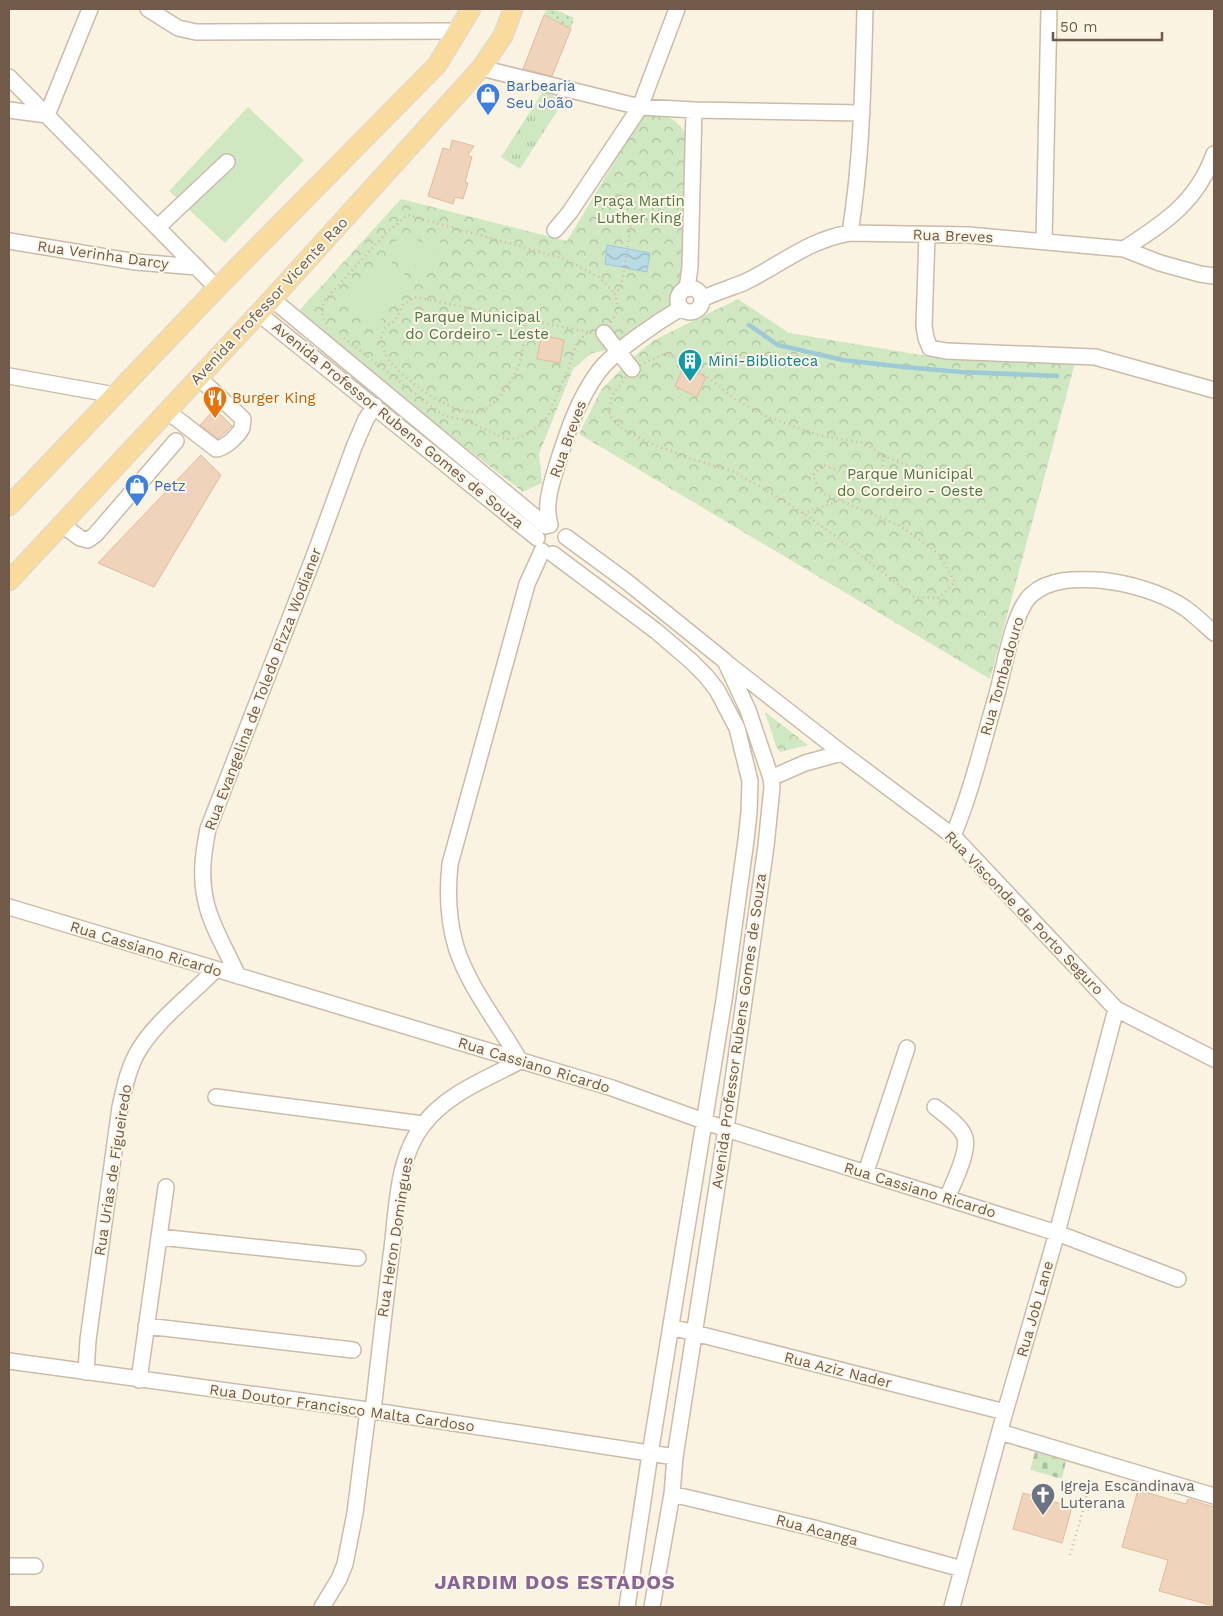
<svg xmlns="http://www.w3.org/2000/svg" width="1223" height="1616" font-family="'Work Sans',sans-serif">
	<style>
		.grass { fill: url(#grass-tufts) }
		.cemetery { fill: url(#cemetery-stones) }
		.park { fill: url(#park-crowns) }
		.garden { fill: url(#garden-dots) }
		.pitch { fill: #cfe8c2 }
		.water { fill: url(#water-waves); stroke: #9ecad5 }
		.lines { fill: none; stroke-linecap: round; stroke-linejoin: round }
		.stream { stroke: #9ecad5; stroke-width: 4.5 }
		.building { fill: #f0d3bb; stroke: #e2ba9c }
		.minor-casing { stroke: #cba; stroke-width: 18 }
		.major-casing { stroke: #ddd7d4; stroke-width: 21 }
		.path { stroke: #d4b69e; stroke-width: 2.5; stroke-dasharray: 1 4; stroke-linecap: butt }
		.minor { stroke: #fff; stroke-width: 15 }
		.major { stroke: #f8db9d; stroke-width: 19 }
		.labels { text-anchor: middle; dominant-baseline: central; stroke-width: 4; stroke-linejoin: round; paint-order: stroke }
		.shop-label { font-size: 15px; fill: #366cbe; stroke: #fef7e8; text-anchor: start }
		.park-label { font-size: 15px; fill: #4f7842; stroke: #fef7e8 }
		.street-label { font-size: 15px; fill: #725a4a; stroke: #fef7e8 }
		.culture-label { font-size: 15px; fill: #0d838f; stroke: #fef7e8; text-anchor: start }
		.food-label { font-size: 15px; fill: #c56008; stroke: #fef7e8; text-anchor: start }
		.worship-label { font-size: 15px; fill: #5b616d; stroke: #fef7e8; text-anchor: start }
		.district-label { font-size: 20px; font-weight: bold; letter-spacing: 1px; fill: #886595; stroke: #fef7e8 }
	</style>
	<defs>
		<pattern id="grass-tufts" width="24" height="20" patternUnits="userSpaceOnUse" patternTransform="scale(1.25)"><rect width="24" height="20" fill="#cfe8c2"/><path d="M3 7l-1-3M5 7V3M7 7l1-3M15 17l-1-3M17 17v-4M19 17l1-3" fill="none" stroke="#acbfa0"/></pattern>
		<pattern id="cemetery-stones" width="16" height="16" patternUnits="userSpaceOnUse" patternTransform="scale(1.25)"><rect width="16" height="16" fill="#cfe8c2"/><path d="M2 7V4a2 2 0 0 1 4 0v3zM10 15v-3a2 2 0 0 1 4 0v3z" fill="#acbfa0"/></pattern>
		<pattern id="park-crowns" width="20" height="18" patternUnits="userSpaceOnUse" patternTransform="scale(1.25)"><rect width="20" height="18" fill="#cfe8c2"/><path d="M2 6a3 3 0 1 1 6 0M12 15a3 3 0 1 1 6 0" fill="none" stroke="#acbfa0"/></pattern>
		<pattern id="garden-dots" width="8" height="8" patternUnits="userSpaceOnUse" patternTransform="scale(1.25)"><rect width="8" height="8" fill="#cfe8c2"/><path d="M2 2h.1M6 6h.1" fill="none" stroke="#acbfa0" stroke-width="1.8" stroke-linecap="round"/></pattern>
		<pattern id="water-waves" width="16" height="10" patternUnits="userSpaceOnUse" patternTransform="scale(1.25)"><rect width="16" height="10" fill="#b8dbe4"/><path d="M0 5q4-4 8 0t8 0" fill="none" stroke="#9ab5bb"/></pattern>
	</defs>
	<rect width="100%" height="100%" fill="#fbf3e2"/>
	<path class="grass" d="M544 90 563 102 520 169 501 157Z"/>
	<path class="cemetery" d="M1035 1452 1066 1461 1062 1479 1030 1470Z"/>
	<path class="park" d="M644 112C667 114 672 116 687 134L681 283 671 305 608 350 592 353 573 369 539 454 542 483 523 492 295 315 401 199 567 241Z
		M738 299 789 333 927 356 1075 363 990 679 579 434 601 390 631 359 654 340Z
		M765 712 808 745 780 752 776 746Z"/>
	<path class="garden" d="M546 9H554L574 18 571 29 544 15Z"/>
	<path class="pitch" d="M248 107 304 160 225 243 169 191Z
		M403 233 423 243 432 238 443 244 423 272 397 251 395 242Z
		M383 255 412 281 374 328 343 303Z"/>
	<path class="water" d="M607 245 650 253 647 272 605 264Z"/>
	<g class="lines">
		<path class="stream" d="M749 325 778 345 843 360 904 367 961 372 1057 376"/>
	</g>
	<path class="building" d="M544 15 571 29 552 76 523 69Z
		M452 140 474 146 468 155 472 157 465 182 468 183 463 199 455 197 453 204 428 196 443 148 450 150Z
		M541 335 564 340 560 363 537 359Z
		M684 366 706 377 697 397 675 386Z
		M215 409 232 426 218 439 200 425Z
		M201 455 221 475 154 587 98 563Z
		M1138 1490 1186 1504 1188 1499 1214 1507V1606L1159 1591 1168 1560 1122 1547Z
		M1023 1493 1072 1507 1062 1543 1013 1529Z"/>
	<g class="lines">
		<defs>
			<path id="minor" d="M148 9 178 28 196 32 459 31
				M481 68 640 107 694 110 862 113
				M9 77 217 288
				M9 110 47 115 90 9
				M158 227 227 162
				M555 230 570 212 640 107 677 9
				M850 233C862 158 863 84 865 9
				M927 235 924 326 926 338 930 348 946 351 1095 357 1214 390
				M9 241 136 262 197 267
				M1044 241 1049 9
				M1124 249C1164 223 1197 202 1214 154
				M678 300a12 12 0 1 1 24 0a12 12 0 1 1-24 0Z
				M687 289 690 267 694 110
				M272 299 546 526
				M702 299C716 292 731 288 745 282 782 264 808 240 850 233L969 235 1124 249 1160 263 1200 274 1214 276
				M258 313 537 538
				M604 333 632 369
				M9 376 115 395
				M167 411 216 449C224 449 238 436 242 428 242 427 243 420 243 419L198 377
				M61 524 80 538 88 540 95 535 176 441
				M550 525C544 505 551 485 557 465 567 433 578 399 599 371 614 351 659 321 681 308
				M566 537 626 581 725 661 748 710 771 778 772 787 766 846 726 1129 675 1457 672 1494 652 1607
				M553 554 656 631 691 661 706 676 717 690 737 728 750 781 749 812 746 840 724 1000 650 1454 627 1607
				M728 664 842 753 953 836 1116 1009 1214 1059
				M771 778 805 763 842 753
				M953 836C972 790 983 742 997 694 1004 669 1013 612 1031 595 1050 578 1076 579 1099 580 1128 583 1161 592 1185 608 1195 615 1205 625 1214 633
				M9 907 612 1088 726 1129 1057 1233 1178 1279
				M238 976C228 953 211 926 206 902 200 877 203 854 208 829L313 559 354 447 366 419 375 406
				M216 1097 423 1124
				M935 1107C945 1115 962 1126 965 1138 969 1152 953 1184 947 1198
				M866 1172 907 1048
				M159 1237 358 1258
				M146 1326 353 1350
				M671 1327 1005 1412
				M9 1361 368 1410 675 1457
				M86 1372 88 1340 120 1107C124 1090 127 1072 136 1055 152 1024 190 996 215 970
				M139 1380 166 1187
				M373 1411C379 1357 385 1303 392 1248 397 1208 397 1158 423 1125 447 1093 487 1079 520 1061 499 1024 469 988 456 947 448 920 447 892 450 864L518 617 527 584 542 551
				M1000 1432 1214 1496
				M672 1494 814 1528 962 1569
				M9 1566H35
				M322 1607 339 1579 345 1564 355 1513 368 1410
				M952 1607 1005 1412 1057 1233 1116 1009"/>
			<path id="major" d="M9 506 217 288 437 65 471 9
				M9 581 272 299 481 68 503 36 513 9"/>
		</defs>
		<use href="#minor" class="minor-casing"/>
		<use href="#major" class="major-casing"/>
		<path class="path" d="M526 320C524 332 524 345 521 358 517 375 498 405 481 411 467 416 439 402 428 394 415 385 400 374 390 361 385 356 383 347 380 341L385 328 396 319 403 305 415 297 588 332
			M611 322 618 311 615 294 621 286 624 272 630 227 646 204 677 197
			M326 324 322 313 324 301 387 232 408 215 562 258 599 277 615 294
			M344 338 444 416 465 420 506 439 520 438 538 427 548 416 568 369 577 343 588 332 591 333
			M664 354 687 361 735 399 765 416 821 436 865 443 883 456 882 474 869 481 823 465 813 475 820 492 900 526 939 554 955 582 939 598 914 597 841 540 803 513 764 489 732 471 689 458 645 441 622 429 609 415 612 396 632 369Z
			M883 456 910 466
			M803 513 842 500
			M1070 1555 1086 1500 1087 1487"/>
		<use href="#minor" class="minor"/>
		<use href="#major" class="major"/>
	</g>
	<defs>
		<symbol id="shop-pin" viewBox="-11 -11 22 30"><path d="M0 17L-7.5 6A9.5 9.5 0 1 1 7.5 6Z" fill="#3f7fe0" stroke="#fef7e8"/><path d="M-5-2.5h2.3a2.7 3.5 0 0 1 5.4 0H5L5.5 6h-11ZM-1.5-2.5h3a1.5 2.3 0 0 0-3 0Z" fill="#fff"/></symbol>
		<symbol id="building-pin" viewBox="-11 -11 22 30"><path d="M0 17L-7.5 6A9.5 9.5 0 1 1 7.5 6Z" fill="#0f9aa8" stroke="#fef7e8"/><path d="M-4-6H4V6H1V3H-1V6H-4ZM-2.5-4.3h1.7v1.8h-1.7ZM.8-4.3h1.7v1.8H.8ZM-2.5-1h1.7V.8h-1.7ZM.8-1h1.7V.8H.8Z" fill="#fff"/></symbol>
		<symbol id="restaurant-pin" viewBox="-11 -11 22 30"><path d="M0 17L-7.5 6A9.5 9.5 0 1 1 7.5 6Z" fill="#e8710a" stroke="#fef7e8"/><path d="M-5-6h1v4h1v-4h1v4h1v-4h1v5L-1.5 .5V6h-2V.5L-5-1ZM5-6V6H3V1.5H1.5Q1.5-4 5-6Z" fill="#fff"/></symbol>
		<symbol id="church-pin" viewBox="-11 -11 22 30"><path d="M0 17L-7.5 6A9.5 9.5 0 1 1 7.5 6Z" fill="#6b7280" stroke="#fef7e8"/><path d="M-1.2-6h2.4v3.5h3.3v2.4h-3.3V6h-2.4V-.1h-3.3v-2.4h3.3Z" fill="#fff"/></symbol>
	</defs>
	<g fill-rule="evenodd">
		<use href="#shop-pin" x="474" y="81" width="28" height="38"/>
		<use href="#building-pin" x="676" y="347" width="28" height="38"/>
		<use href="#restaurant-pin" x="201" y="384" width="28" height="38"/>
		<use href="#shop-pin" x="123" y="472" width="28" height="38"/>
		<use href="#church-pin" x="1029" y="1481" width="28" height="38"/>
	</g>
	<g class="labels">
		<g class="shop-label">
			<text x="506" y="86">Barbearia<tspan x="506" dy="17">Seu João</tspan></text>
			<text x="154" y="486">Petz</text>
		</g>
		<g class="park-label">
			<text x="639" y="201">Praça Martin<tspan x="639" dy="17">Luther King</tspan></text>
			<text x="477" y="317">Parque Municipal<tspan x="477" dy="17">do Cordeiro - Leste</tspan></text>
			<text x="910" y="474">Parque Municipal<tspan x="910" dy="17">do Cordeiro - Oeste</tspan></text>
		</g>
		<g class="street-label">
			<text transform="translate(953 236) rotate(2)">Rua Breves</text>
			<text transform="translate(103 255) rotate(8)">Rua Verinha Darcy</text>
			<text transform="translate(269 301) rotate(-47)">Avenida Professor Vicente Rao</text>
			<text transform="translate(398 425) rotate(39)">Avenida Professor Rubens Gomes de Souza</text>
			<text transform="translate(568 439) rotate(-70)">Rua Breves</text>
			<text transform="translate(1002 676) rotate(-74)">Rua Tombadouro</text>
			<text transform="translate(263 689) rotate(-69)">Rua Evangelina de Toledo Pizza Wodianer</text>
			<text transform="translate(1024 913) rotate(46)">Rua Visconde de Porto Seguro</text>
			<text transform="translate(146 949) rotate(17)">Rua Cassiano Ricardo</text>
			<text transform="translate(739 1031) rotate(-82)">Avenida Professor Rubens Gomes de Souza</text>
			<text transform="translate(534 1065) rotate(17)">Rua Cassiano Ricardo</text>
			<text transform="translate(113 1170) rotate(-81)">Rua Urias de Figueiredo</text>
			<text transform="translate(920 1190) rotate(17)">Rua Cassiano Ricardo</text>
			<text transform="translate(395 1237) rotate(-81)">Rua Heron Domingues</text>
			<text transform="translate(1035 1309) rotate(-74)">Rua Job Lane</text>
			<text transform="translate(838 1370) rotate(14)">Rua Aziz Nader</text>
			<text transform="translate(342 1408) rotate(8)">Rua Doutor Francisco Malta Cardoso</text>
			<text transform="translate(817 1530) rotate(15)">Rua Acanga</text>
		</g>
		<g class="culture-label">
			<text x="708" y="361">Mini-Biblioteca</text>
		</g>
		<g class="food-label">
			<text x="232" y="398">Burger King</text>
		</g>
		<g class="worship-label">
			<text x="1060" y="1486">Igreja Escandinava<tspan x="1060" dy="17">Luterana</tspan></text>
		</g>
		<g class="district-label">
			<text x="555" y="1582">JARDIM DOS ESTADOS</text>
		</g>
	</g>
	<rect width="1223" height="1616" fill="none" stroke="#725a4a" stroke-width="20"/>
	<path d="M1053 32v8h109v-8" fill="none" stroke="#725a4a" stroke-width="2.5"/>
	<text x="1060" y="32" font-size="15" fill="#725a4a" stroke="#fef7e8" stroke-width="4" paint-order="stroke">50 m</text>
</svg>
